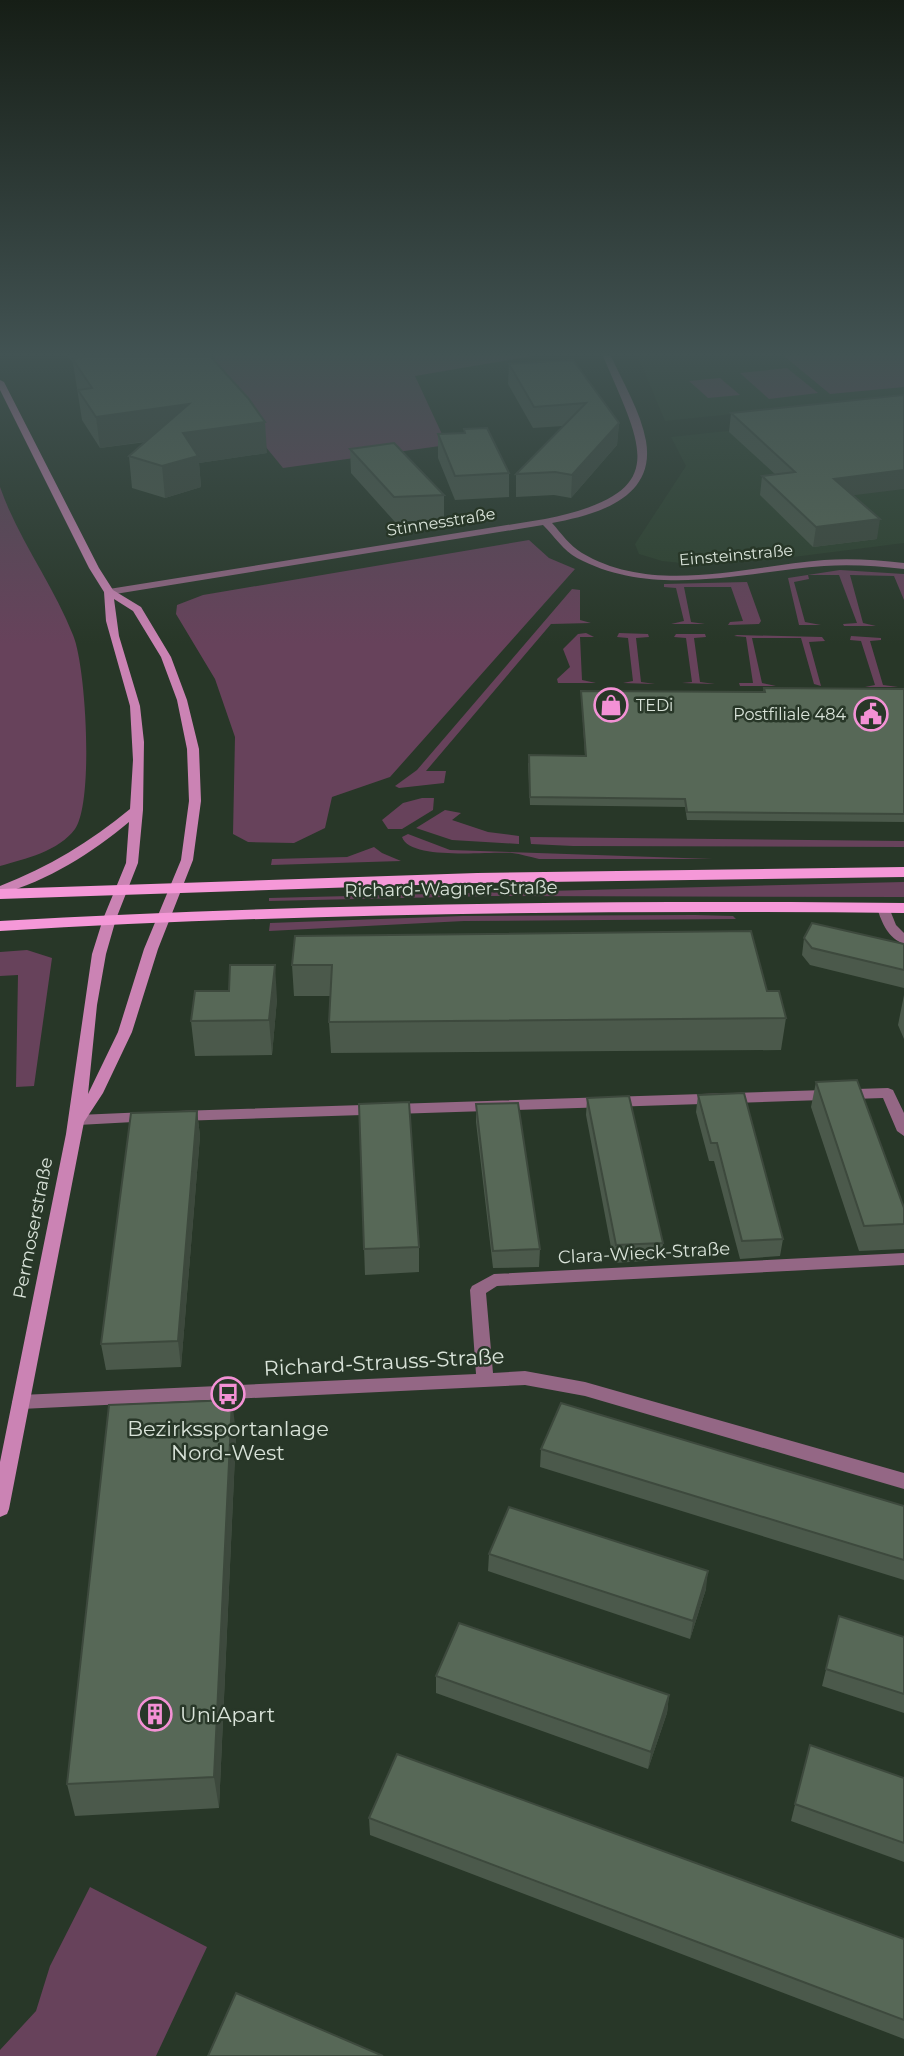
<svg xmlns="http://www.w3.org/2000/svg" width="904" height="2056" font-family="Montserrat,sans-serif">
	<style>
		.built { fill: #2d412d }
		.green { fill: #67425b }
		.lines { fill: none; stroke-linecap: round; stroke-linejoin: round }
		.street { fill: #946785; fill-rule: evenodd }
		.secondary { fill: #cb83b4; fill-rule: evenodd }
		.primary { fill: #f598d8; fill-rule: evenodd }
		.wall { fill: #4b594b }
		.shaded-wall { fill: #3d493d }
		.building { fill: #576857; stroke: #3d493d; stroke-width: 2 }
		.labels { text-anchor: middle; dominant-baseline: central; stroke-width: 5; stroke-linejoin: round; paint-order: stroke }
		.far-street-label { font-size: 16px; fill: #d9e3d9; stroke: #283728 }
		.far-poi-label { font-size: 16px; fill: #d9e3d9; stroke: #283728; text-anchor: start }
		.street-label { font-size: 18px; fill: #d9e3d9; stroke: #283728 }
		.near-street-label { font-size: 21px; fill: #d9e3d9; stroke: #283728 }
		.near-poi-label { font-size: 21px; fill: #d9e3d9; stroke: #283728 }
	</style>
	<rect width="100%" height="100%" fill="#283728"/>
	<path class="built" d="M638 356H904V396L665 421Z
		M904 412V543L770 560 699 565 662 561 639 554 635 544 686 466 671 437Z"/>
	<path class="green" d="M213 356H532L415 376 447 445 283 468 197 363 216 360Z
		M784 356H904V387L830 394Z
		M787 368 818 393 769 399 740 373Z
		M720 378 740 395 708 398 689 381Z
		M0 487C18 539 53 584 73 635 86 665 94 803 75 829 59 851 25 859 0 866Z
		M529 540 549 558 575 569 390 777 332 797 325 828 294 843 248 842 233 834 235 737 215 679 176 614 177 605 203 595Z
		M840 570 904 574V600L894 576 850 575 863 623 876 626H844L843 624 857 623 839 575H808L809 579 794 582 805 622 821 625H799L788 578Z
		M747 582 761 621 759 624 728 625 730 622 743 621 731 587H684L691 622 705 624H671L684 621 676 588 664 587V584Z
		M572 589 580 590V620L591 623 551 624 426 771H446L444 783 399 788 395 786 417 770Z
		M586 633 594 637H580L582 680 596 683H558L557 679 570 667 563 649 578 634Z
		M619 633 648 634 649 637 636 638 641 682 655 684 623 683 633 681 628 638 617 637Z
		M676 634H705L706 637 694 638 700 682 715 684 682 683 692 682 686 638 674 637Z
		M737 635 822 637 825 641 809 642 821 686 814 684 801 638H752L762 683 776 686H740L739 683H753L746 637 734 636Z
		M851 636 881 638V640L870 641 883 685 898 687H865L875 685 861 641 850 640Z
		M422 798H434L433 810 402 829H388L382 820 403 803Z
		M445 810 461 813 452 820 488 832 519 836V844L452 840 416 828Z
		M408 834 450 850 713 859H539C530 857 521 854 512 853 489 851 410 861 402 837Z
		M530 837 904 841V847L573 846 531 844Z
		M374 847 382 853 401 861 271 865 272 859 347 857Z
		M904 882V897L490 896 269 901V898Z
		M695 915 733 916 736 919 464 921 269 931 270 923 463 916Z
		M27 950 52 958 34 1086 16 1087 18 975 0 976V952Z
		M90 1887 207 1947 156 2056H0V2050L36 2011 50 1966Z"/>
	<g class="lines">
		<path class="street" d="M603 356H611C623 383 641 412 646 441 656 499 595 515 552 523 561 533 570 546 582 553 654 596 747 566 824 560 851 558 877 560 904 563V569C877 566 851 564 824 566 743 572 654 599 577 558 564 551 554 536 543 525L109 595 104 592 109 589 545 519C673 493 643 450 603 356Z
			M883 904 888 905 896 925 904 933V944C888 938 882 923 877 908Z
			M888 1088 893 1090 904 1113V1136L897 1131 883 1098 178 1121 171 1116 178 1111Z
			M147 1112 154 1117 152 1121 78 1125 71 1120 78 1115Z
			M904 1253V1265L497 1286 486 1293 493 1373 525 1371 585 1382 904 1473V1489L585 1396 525 1385 21 1409 15 1407 12 1402 15 1397 21 1395 476 1374 470 1290 472 1286 494 1274Z"/>
		<path class="secondary" d="M0 380 4 382 99 568 113 590 141 607 171 657 187 700 199 749 201 801 193 860 158 949 132 1032 103 1093 84 1122 9 1509 7 1514 0 1517V1462L66 1134 92 954 103 919 126 863 129 822C92 853 48 881 0 894V886C49 867 90 842 130 809L133 760 130 706 106 621 104 592 89 568 0 390ZM114 599 133 611 161 657 177 700 187 749 189 801 181 860 144 949 118 1032 88 1094 97 1005 106 954 116 919 138 863 143 810 144 742 140 706 119 636Z"/>
		<path class="primary" d="M904 867V877L477 883 0 899V889L477 873Z
			M791 902 904 903V913C602 910 301 913 0 931V921C264 906 527 901 791 902Z"/>
	</g>
	<path class="wall" d="M68 356H210L267 453 199 463 201 487 165 498 132 488 129 456 146 442 100 448 82 420 73 363Z
		M573 360 619 423 617 445 571 498 554 495 516 497V474L563 426 533 428 508 384 509 364Z
		M731 413 853 495 877 539 813 547 760 495 762 476 775 474 729 432Z
		M464 429 509 473V497L455 500 438 458V434L464 433Z
		M350 449 444 495V520L395 522 351 473Z
		M764 688 904 689V822L687 820 685 807 530 805 528 763 585 756 581 691 763 692Z
		M295 936 767 991 786 1018 781 1050 331 1053 329 1022 330 996H294L292 965Z
		M804 938 904 944V988L810 965 802 955Z
		M229 991 277 999 272 1055 195 1056 191 1021Z
		M904 995V1039L898 1025Z
		M816 1082 904 1208V1249L859 1251 811 1107Z
		M698 1095 783 1239 780 1256 740 1259 714 1161H709L696 1112Z
		M587 1098 663 1243 661 1260 614 1263 586 1115Z
		M359 1104 419 1247V1272L365 1275Z
		M476 1104 540 1249 539 1267 493 1268 476 1122Z
		M197 1111 200 1136 181 1367 106 1370 101 1344Z
		M236 1433 219 1808 75 1816 67 1784Z
		M541 1449 904 1506V1580L540 1467Z
		M489 1554 706 1589 690 1639 488 1571Z
		M839 1616 904 1637V1713L822 1686Z
		M436 1676 669 1695 667 1713 648 1769 436 1693Z
		M810 1745 904 1778V1862L791 1821Z
		M369 1818 904 1939V2039L370 1835Z"/>
	<path class="shaded-wall" d="M189 404 265 422 267 453 199 463 201 487 165 498 162 466 183 436 100 448 96 417Z
		M619 423 617 445 571 498 572 475Z
		M904 470V489L831 498 834 479Z
		M880 519 877 539 813 547 816 527Z
		M275 965 277 999 272 1055 269 1020Z
		M197 1111 200 1136 181 1367 178 1341Z
		M232 1400 236 1433 219 1808 214 1777Z
		M708 1571 706 1589 690 1639 693 1621Z
		M669 1695 667 1713 648 1769 651 1752Z"/>
	<path class="building" d="M84 356H210L248 398 265 422 183 433 198 456 162 466 129 456 189 404 96 417 78 390 92 388 72 358 85 357Z
		M573 360 619 423 572 475 555 472 516 474 586 403 534 407 509 364Z
		M903 395 904 396V470L834 479 880 519 816 527 762 476 795 472 731 413Z
		M487 428 509 473 455 476 438 434 465 433 464 429Z
		M394 443 444 495 394 497 350 449Z
		M764 688 904 689V814L687 812 685 799 530 797 529 755 586 756 581 691 765 692Z
		M812 923 904 944V970L812 948 804 938Z
		M751 931 767 991H779L786 1018 329 1022 332 965H292L295 936Z
		M230 965H275L269 1020 191 1021 195 991H229Z
		M857 1080 904 1208V1224L864 1226 816 1082Z
		M744 1093 783 1239 742 1241 717 1143H711L698 1095Z
		M629 1096 663 1243 616 1245 587 1098Z
		M409 1102 419 1247 364 1249 359 1104Z
		M518 1103 540 1249 493 1251 476 1104Z
		M197 1111 178 1341 101 1344 131 1113Z
		M232 1400 214 1777 67 1784 109 1405Z
		M561 1403 904 1506V1560L541 1449Z
		M509 1507 708 1571 693 1621 489 1554Z
		M839 1616 904 1637V1694L826 1669Z
		M459 1623 669 1695 651 1752 436 1676Z
		M810 1745 904 1778V1843L795 1804Z
		M397 1754 904 1939V2020L369 1818Z
		M236 1993 383 2056H208Z"/>
	<linearGradient id="sky" x2="0" y2="1"><stop stop-color="#161e16"/><stop offset="0.55" stop-color="#425353"/><stop offset="1" stop-color="#425353" stop-opacity="0"/></linearGradient>
	<rect width="904" height="644" fill="url(#sky)"/>
	<defs>
		<symbol id="shop-ring" viewBox="-11 -11 22 22"><circle r="9.5" fill="#283728" stroke="#f391d5" stroke-width="1.5"/><path d="M-5-2.5h2.3a2.7 3.5 0 0 1 5.4 0H5L5.5 6h-11ZM-1.5-2.5h3a1.5 2.3 0 0 0-3 0Z" fill="#f391d5"/></symbol>
		<symbol id="civic-ring" viewBox="-11 -11 22 22"><circle r="9.5" fill="#283728" stroke="#f391d5" stroke-width="1.5"/><path d="M-.6-6.5H3V-4.5H.6V-3L4-1V1h2V6H-6V1h2V-1L-.6-3ZM-1.2 2.5V6h2.4V2.5Z" fill="#f391d5"/></symbol>
		<symbol id="bus-ring" viewBox="-11 -11 22 22"><circle r="9.5" fill="#283728" stroke="#f391d5" stroke-width="1.5"/><path d="M-5-6H5V4H4V6H2V4H-2V6H-4V4H-5ZM-3.5-4V0h7V-4ZM-3.5 1.2v1.5H-2V1.2ZM2 1.2v1.5H3.5V1.2Z" fill="#f391d5"/></symbol>
		<symbol id="building-ring" viewBox="-11 -11 22 22"><circle r="9.5" fill="#283728" stroke="#f391d5" stroke-width="1.5"/><path d="M-4-6H4V6H1V3H-1V6H-4ZM-2.5-4.3h1.7v1.8h-1.7ZM.8-4.3h1.7v1.8H.8ZM-2.5-1h1.7V.8h-1.7ZM.8-1h1.7V.8H.8Z" fill="#f391d5"/></symbol>
	</defs>
	<g fill-rule="evenodd">
		<use href="#shop-ring" x="592" y="686" width="38" height="38"/>
		<use href="#civic-ring" x="852" y="695" width="38" height="38"/>
		<use href="#bus-ring" x="209" y="1375" width="38" height="38"/>
		<use href="#building-ring" x="136" y="1695" width="38" height="38"/>
	</g>
	<g class="labels">
		<g class="far-street-label">
			<text transform="translate(441 522) rotate(-9)">Stinnesstraße</text>
			<text transform="translate(736 555) rotate(-5)">Einsteinstraße</text>
		</g>
		<g class="far-poi-label">
			<text x="636" y="705">TEDi</text>
			<text x="846" y="714" text-anchor="end">Postfiliale 484</text>
		</g>
		<g class="street-label">
			<text transform="translate(451 889) rotate(-1)">Richard-Wagner-Straße</text>
			<text transform="translate(33 1228) rotate(-79)">Permoserstraße</text>
			<text transform="translate(644 1253) rotate(-3)">Clara-Wieck-Straße</text>
		</g>
		<g class="near-street-label">
			<text transform="translate(384 1362) rotate(-3)">Richard-Strauss-Straße</text>
		</g>
		<g class="near-poi-label">
			<text x="228" y="1428">Bezirkssportanlage<tspan x="228" dy="24">Nord-West</tspan></text>
			<text x="180" y="1714" text-anchor="start">UniApart</text>
		</g>
	</g>
</svg>
